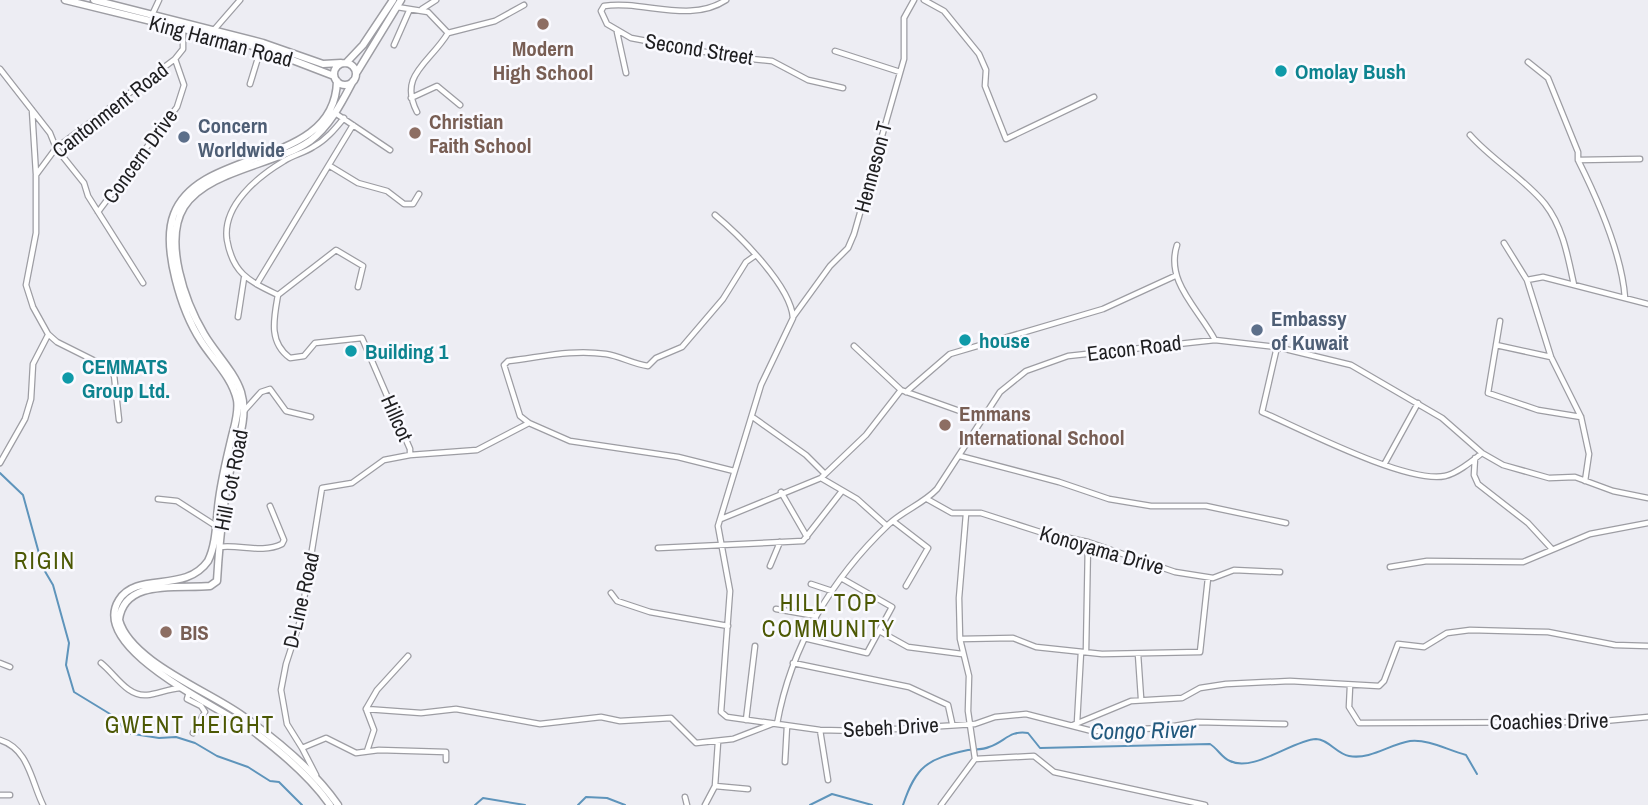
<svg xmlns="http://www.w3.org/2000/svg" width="1648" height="805" font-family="'Archivo Narrow',sans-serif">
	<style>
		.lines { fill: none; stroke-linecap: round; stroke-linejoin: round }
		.stream { stroke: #5e94bb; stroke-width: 2 }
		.minor-casing { stroke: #9d9da3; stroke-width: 7 }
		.secondary-casing { stroke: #9d9da3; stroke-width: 9 }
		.minor { stroke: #fff; stroke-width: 4.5 }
		.secondary { stroke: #fff; stroke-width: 6 }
		.education-dot { fill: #8d6e63; stroke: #fafaff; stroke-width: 2.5 }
		.culture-dot { fill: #0f9aa8; stroke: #fafaff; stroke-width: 2.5 }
		.service-dot { fill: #5c6f8a; stroke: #fafaff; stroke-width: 2.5 }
		.labels { text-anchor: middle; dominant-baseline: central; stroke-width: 5; stroke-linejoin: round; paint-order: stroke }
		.street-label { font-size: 21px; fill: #1e1e20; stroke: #fafaff }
		.education-label { font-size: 21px; font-weight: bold; fill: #785e54; stroke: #fafaff; text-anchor: start }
		.culture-label { font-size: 21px; font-weight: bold; fill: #0d838f; stroke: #fafaff; text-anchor: start }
		.service-label { font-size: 21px; font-weight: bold; fill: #4e5e75; stroke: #fafaff; text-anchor: start }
		.neighbourhood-label { font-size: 23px; letter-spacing: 2px; fill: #4c5804; stroke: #fafaff }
		.water-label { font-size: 23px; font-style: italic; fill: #21587d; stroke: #fafaff }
	</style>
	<rect width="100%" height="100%" fill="#ededf3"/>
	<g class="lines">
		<path class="stream" d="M0 473 23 495 43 568 53 585 69 643 66 665 74 692 115 717 127 733 159 738 176 737 195 743 217 756 248 767 270 781 279 782 302 805
			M475 805 483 798 525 805
			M578 805 586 797 607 798 625 805
			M810 805 832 794 872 805
			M903 805C916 766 927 759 968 750 975 749 983 750 989 747 1005 742 1009 730 1028 733L1040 748 1210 744C1218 749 1222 758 1230 761 1253 773 1293 740 1316 739 1328 739 1337 754 1349 756 1371 760 1390 744 1410 741 1429 739 1447 750 1466 755L1477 774"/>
		<defs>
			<path id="minor" d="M726 0C690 24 643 0 604 6L601 11 607 24 631 38 732 57 772 61 808 80 843 88
				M924 0 944 11 979 54 986 70 985 86 1006 139 1094 97
				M397 7 428 12 448 33 495 21 524 5
				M422 9 436 0
				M152 15 159 0
				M213 31 240 0
				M617 32 626 73
				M394 45 409 11
				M835 51 900 72
				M1528 62 1548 78 1578 152V160C1597 198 1622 255 1625 298
				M0 69 50 133 56 148 84 183 88 196 143 283
				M250 84 261 48
				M411 98 437 86 460 105
				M32 110 36 174
				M417 112C398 75 429 64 448 33
				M335 113 390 150
				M1470 135C1493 161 1524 178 1545 204 1563 227 1568 257 1574 285
				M1578 160 1640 159
				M330 166 358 183 387 191 404 204H413L419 194
				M98 212 177 107 184 85 175 59
				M715 215C739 235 791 286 793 318L761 385 718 526 730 591 721 712 727 717 820 730 863 731 975 724 995 717 1026 714 1092 731 1163 728 1197 722 1285 724
				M1504 243 1527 280 1551 357 1581 417 1589 454 1585 481
				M1177 245C1165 282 1199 309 1215 340
				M1527 280 1543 277 1648 304
				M258 282 353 125
				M278 295C274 318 268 342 290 358L304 356 315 343 362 338 410 449V455L384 460 352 483 322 488 301 618 286 664 281 690 287 724 302 748
				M278 295C249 281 233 274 227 240 222 206 257 177 284 161 293 155 304 153 313 147 326 140 335 129 344 118
				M278 295 336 250 363 266 358 287
				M238 317 244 278
				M793 317 830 266 848 248 854 234 904 59V18L914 0
				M1500 321 1488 393 1538 410 1581 417
				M1496 345 1551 357
				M854 346 901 390 982 419
				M1277 347 1262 412C1301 429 1407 484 1445 476 1458 473 1472 461 1482 453
				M906 392 950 354 1103 309 1175 276
				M244 411 261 392 270 389 286 411 311 417
				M754 418 806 455 825 474
				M119 420 114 375 101 364 57 342 48 334 33 307 26 285 36 233V175L56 148 175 59 183 49V28
				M410 455 477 450 529 423
				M960 456 1059 482 1109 499 1151 506H1206L1286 523
				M1475 458 1474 475 1478 484 1528 523 1551 548
				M0 463 25 419 31 399 33 364 48 335
				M1385 463 1418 403
				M734 471 678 457 570 441 529 423 520 416 504 365 508 361C542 357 572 349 606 354 620 356 633 364 648 366L656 358 682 347 723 299 746 262 756 255
				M821 478 866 435 901 390
				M781 492 807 537
				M158 499 177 501 216 526
				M927 499 952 513H981L1040 532 1088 542 1175 572 1213 578 1234 570 1280 572
				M721 519 821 478 857 499 887 526
				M893 521 928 548 906 586
				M219 547C240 544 261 554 282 544L284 540 270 506
				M658 548 803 541 842 491
				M770 566 780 542
				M1390 567 1427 561 1523 562 1590 534 1648 523
				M811 584 832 591
				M611 593 617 601 650 612 728 626
				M776 609 816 616
				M881 632 908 647 962 654
				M804 638 867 653 892 607 841 578
				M960 639 1013 638 1036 647 1102 654 1200 652 1208 578
				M1086 651 1088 542
				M1138 654 1141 698
				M0 663 10 667
				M101 663C115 674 127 697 147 695 157 694 168 689 180 688
				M793 663 909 687 948 705 952 723
				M1350 686 1349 707 1359 723 1593 722 1648 717
				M189 692 187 699 201 706 205 712 193 733
				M366 709 421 713 456 709 540 724 601 717 620 721 671 718 696 743 733 739 772 724
				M366 709 377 690 408 656
				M366 709 374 730 367 751
				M746 720 755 646
				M1077 723 1081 652
				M777 724C791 646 832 578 889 524 904 510 923 504 937 489L1000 392 1026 371 1068 356 1215 340 1277 347 1351 365 1442 418 1482 453 1503 465 1549 478 1575 477 1613 491 1648 498
				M1073 725 1131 701 1182 698 1200 688 1226 684 1290 681 1379 686 1384 681 1398 644 1424 647 1447 633 1470 630 1548 632 1615 645 1648 646
				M820 730 828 780
				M0 740C29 749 31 781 43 805
				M975 759 1034 756 1054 772 1205 805
				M785 762 787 726
				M316 775 302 748 326 738 356 753 379 750 446 752V760
				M715 786 748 789
				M0 795H10
				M685 797 687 805
				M705 805 715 786 718 742
				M941 805 975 759 968 711 969 676 960 639 959 598 966 514"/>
			<path id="secondary" d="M65 0 261 48 334 76
				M94 0 263 43 323 64 341 63
				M346 63 363 45 393 0
				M334 74a11 11 0 1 1 22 0a11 11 0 1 1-22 0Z
				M357 72 401 0
				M330 805C310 776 281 752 253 731 222 708 88 649 119 600 137 571 185 594 208 561 217 543 216 519 219 499 222 477 227 457 232 436 235 424 239 412 237 400 232 377 213 360 201 341 182 312 161 247 174 214 200 146 335 169 337 81
				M338 805C313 769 276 739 240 714 208 691 130 661 119 620 124 578 179 589 210 586L217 581C219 547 222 514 228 480 233 452 250 421 241 392 234 371 215 353 204 334 185 302 163 241 184 207 207 170 276 165 310 141 330 126 342 102 353 81"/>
		</defs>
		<use href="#minor" class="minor-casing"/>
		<use href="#secondary" class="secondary-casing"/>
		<use href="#minor" class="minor"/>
		<use href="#secondary" class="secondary"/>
	</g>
	<g class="education-dot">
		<circle cx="543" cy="24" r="7"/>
		<circle cx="415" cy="133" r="7"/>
		<circle cx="945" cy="425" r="7"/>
		<circle cx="166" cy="632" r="7"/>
	</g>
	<g class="culture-dot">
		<circle cx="1281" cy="71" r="7"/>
		<circle cx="965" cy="340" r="7"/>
		<circle cx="351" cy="351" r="7"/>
		<circle cx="68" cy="378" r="7"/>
	</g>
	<g class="service-dot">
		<circle cx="184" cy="137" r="7"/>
		<circle cx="1257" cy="330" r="7"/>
	</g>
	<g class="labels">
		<g class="street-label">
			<text transform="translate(221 41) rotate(15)">King Harman Road</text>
			<text transform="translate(699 49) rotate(9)">Second Street</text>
			<text transform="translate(110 110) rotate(-38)">Cantonment Road</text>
			<text transform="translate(140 156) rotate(-54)">Concern Drive</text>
			<text transform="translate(873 167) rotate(-75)">Henneson T</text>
			<text transform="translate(1134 348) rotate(-7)">Eacon Road</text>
			<text transform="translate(397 418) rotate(66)">Hillcot</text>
			<text transform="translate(231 480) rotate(-79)">Hill Cot Road</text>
			<text transform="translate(1102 550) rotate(16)">Konoyama Drive</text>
			<text transform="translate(301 600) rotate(-77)">D-Line Road</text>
			<text transform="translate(1549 721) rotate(-1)">Coachies Drive</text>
			<text transform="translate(891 727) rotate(-3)">Sebeh Drive</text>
		</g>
		<g class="education-label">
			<text x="543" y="48" text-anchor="middle">Modern<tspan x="543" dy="24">High School</tspan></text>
			<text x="429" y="121">Christian<tspan x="429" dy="24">Faith School</tspan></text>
			<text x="959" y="413">Emmans<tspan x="959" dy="24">International School</tspan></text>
			<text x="180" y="632">BIS</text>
		</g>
		<g class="culture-label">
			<text x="1295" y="71">Omolay Bush</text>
			<text x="979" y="340">house</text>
			<text x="365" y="351">Building 1</text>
			<text x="82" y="366">CEMMATS<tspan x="82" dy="24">Group Ltd.</tspan></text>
		</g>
		<g class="service-label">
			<text x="198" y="125">Concern<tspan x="198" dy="24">Worldwide</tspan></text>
			<text x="1271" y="318">Embassy<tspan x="1271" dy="24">of Kuwait</tspan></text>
		</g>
		<g class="neighbourhood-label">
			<text x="45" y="560">RIGIN</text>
			<text x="829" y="602">HILL TOP<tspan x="829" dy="26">COMMUNITY</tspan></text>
			<text x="190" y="724">GWENT HEIGHT</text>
		</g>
		<g class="water-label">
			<text transform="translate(1143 730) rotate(-1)">Congo River</text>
		</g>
	</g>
</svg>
